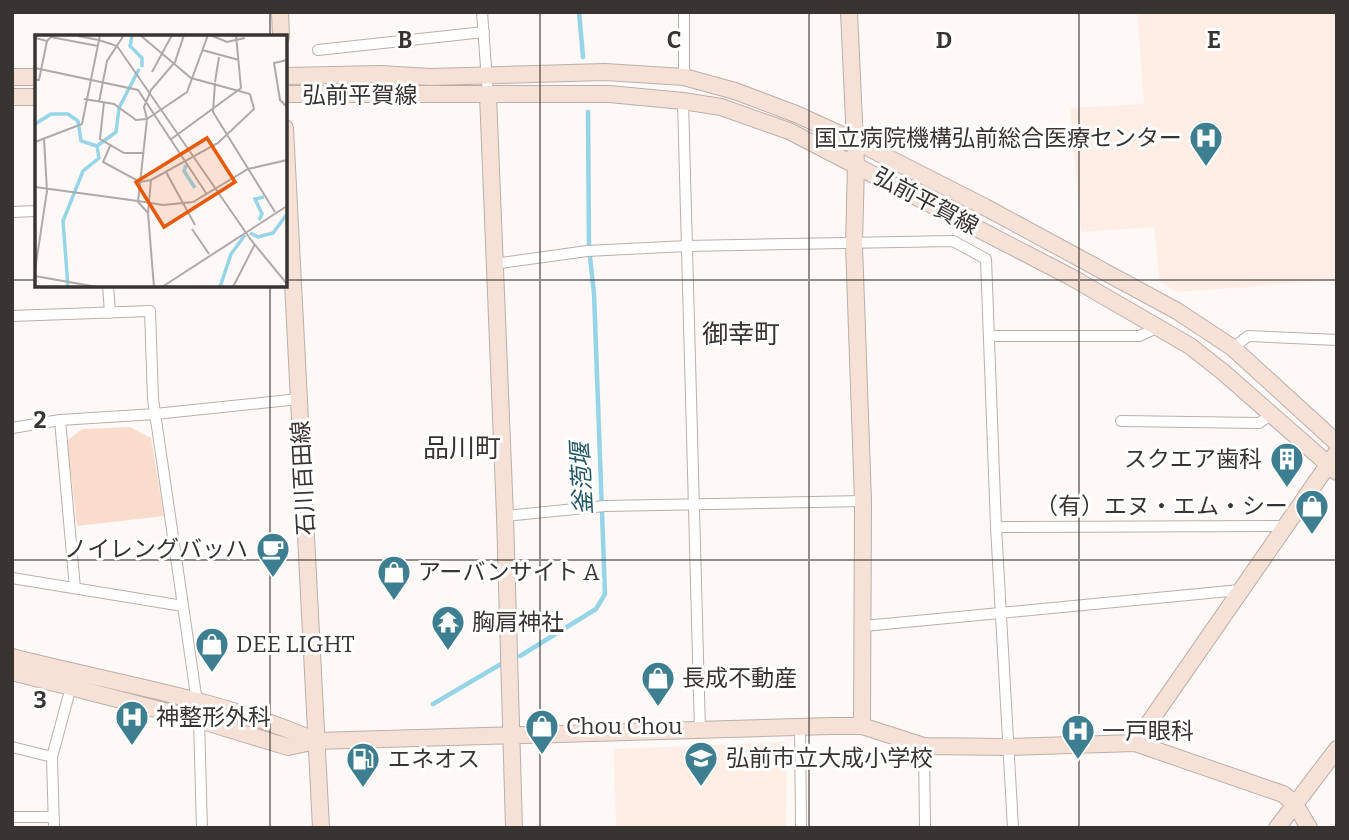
<svg xmlns="http://www.w3.org/2000/svg" width="1349" height="840" font-family="Bitter,'Noto Sans JP',serif">
	<style>
		.built { fill: #feeee6 }
		.green { fill: #fadccc }
		.lines { fill: none; stroke-linecap: round; stroke-linejoin: round }
		.stream { stroke: #95d5e7; stroke-width: 4.5 }
		.street-casing { stroke: #bbafaa; stroke-width: 12 }
		.secondary-casing { stroke: #bbafaa; stroke-width: 18 }
		.street { stroke: #fff; stroke-width: 10 }
		.secondary { stroke: #f5e1d6; stroke-width: 16 }
		.grid { fill: none; stroke: #383431; stroke-width: 2; stroke-opacity: 0.55 }
		.labels { text-anchor: middle; dominant-baseline: central; stroke-width: 6; stroke-linejoin: round; paint-order: stroke }
		.street-label { font-size: 23px; fill: #383431; stroke: #fff }
		.poi-label { font-size: 23px; fill: #383431; stroke: #fff; text-anchor: start }
		.water-label { font-size: 24px; font-style: italic; fill: #245966; stroke: #fff }
		.quarter-label { font-size: 26px; fill: #383431; stroke: #fff }
		.inset-river { fill: none; stroke: #95d5e7; stroke-width: 3.5 }
		.inset-road { fill: none; stroke: #afaaa8; stroke-width: 2 }
		.view { fill: #e8590c; fill-opacity: 0.15; stroke: #e8590c; stroke-width: 3.5 }
		.inset-edge { fill: none; stroke: #383431; stroke-width: 3.5 }
		.grid-label { font-size: 23px; text-anchor: middle; font-weight: bold; fill: #383431; stroke: #fff; stroke-width: 6; stroke-linejoin: round; paint-order: stroke }
	</style>
	<rect width="100%" height="100%" fill="#fef9f7"/>
	<path class="built" d="M1137 12H1337V280L1177 292 1160 282 1154 227 1081 232 1070 108 1144 104Z
		M787 742 786 828H616L614 749Z"/>
	<path class="green" d="M130 427 151 438 164 516 77 526 67 441 82 429Z"/>
	<g class="lines">
		<path class="stream" d="M579 12 583 57
			M588 112 589 246
			M520 656 596 609 605 594 594 293 590 257
			M433 704 501 664"/>
		<defs>
			<path id="street" d="M482 12 488 95
				M684 12V77
				M318 50 484 32
				M683 101 700 731
				M12 212 37 211
				M494 264 587 251 687 246 953 241 986 259 996 527 1013 828
				M108 285 110 313
				M12 316 150 311 153 399 197 702
				M990 336H1139L1159 327
				M1233 348 1248 336 1337 340
				M60 420 75 588
				M1121 421 1259 423 1271 415
				M12 428 60 420 155 414 299 399
				M505 516 605 506 863 501
				M996 527 1285 526
				M12 578 183 606
				M864 626 1240 590
				M199 720 202 828
				M800 727 801 828
				M924 746 925 828
				M12 747 52 757
				M12 817H54
				M54 828 52 757 72 683"/>
			<path id="secondary" d="M280 12 281 37
				M849 12 856 164 854 245 863 501 862 726
				M285 76 381 74 430 77 605 72 684 77 735 91 796 114 855 141 985 207 1177 311 1233 348 1337 443
				M12 77H37
				M285 94H609L683 101 721 107 789 131 1071 277 1190 346 1223 372 1337 472
				M488 95 505 516 514 828
				M12 97H37
				M285 128 321 828
				M12 657C113 683 221 699 316 741
				M12 672 199 720 288 747 316 741 831 726H862L924 746 1008 747 1135 743 1283 794 1295 804 1309 828
				M1135 743 1337 452
				M1277 828 1337 749"/>
		</defs>
		<use href="#street" class="street-casing"/>
		<use href="#secondary" class="secondary-casing"/>
		<use href="#street" class="street"/>
		<use href="#secondary" class="secondary"/>
	</g>
	<path class="grid" d="M270 12V37M540 12V828M809 12V828M1079 12V828M12 280H37M285 280H1337M270 285V828M12 560H1337"/>
	<defs>
		<symbol id="hospital-pin" viewBox="-11 -11 22 30"><path d="M0 17L-7.5 6A9.5 9.5 0 1 1 7.5 6Z" fill="#3d7f90" stroke="#fff"/><path d="M-5-5h3v3.5h4V-5h3V5h-3V1.5h-4V5h-3Z" fill="#fff"/></symbol>
		<symbol id="building-pin" viewBox="-11 -11 22 30"><path d="M0 17L-7.5 6A9.5 9.5 0 1 1 7.5 6Z" fill="#3d7f90" stroke="#fff"/><path d="M-4-6H4V6H1V3H-1V6H-4ZM-2.5-4.3h1.7v1.8h-1.7ZM.8-4.3h1.7v1.8H.8ZM-2.5-1h1.7V.8h-1.7ZM.8-1h1.7V.8H.8Z" fill="#fff"/></symbol>
		<symbol id="shop-pin" viewBox="-11 -11 22 30"><path d="M0 17L-7.5 6A9.5 9.5 0 1 1 7.5 6Z" fill="#3d7f90" stroke="#fff"/><path d="M-5-2.5h2.3a2.7 3.5 0 0 1 5.4 0H5L5.5 6h-11ZM-1.5-2.5h3a1.5 2.3 0 0 0-3 0Z" fill="#fff"/></symbol>
		<symbol id="cafe-pin" viewBox="-11 -11 22 30"><path d="M0 17L-7.5 6A9.5 9.5 0 1 1 7.5 6Z" fill="#3d7f90" stroke="#fff"/><path d="M-5.5-4.5H6V0H3Q3 3.5 0 3.5H-2.5Q-5.5 3.5-5.5 0ZM3-3.2v2h1.7v-2ZM-6 4.5H4V6H-6Z" fill="#fff"/></symbol>
		<symbol id="temple-pin" viewBox="-11 -11 22 30"><path d="M0 17L-7.5 6A9.5 9.5 0 1 1 7.5 6Z" fill="#3d7f90" stroke="#fff"/><path d="M0-6L5-2H3V0L6.5 2.5H4V6H1.5V3h-3V6H-4V2.5H-6.5L-3 0V-2H-5Z" fill="#fff"/></symbol>
		<symbol id="school-pin" viewBox="-11 -11 22 30"><path d="M0 17L-7.5 6A9.5 9.5 0 1 1 7.5 6Z" fill="#3d7f90" stroke="#fff"/><path d="M0-5L7-2L0 1L-7-2ZM-4 1L0 2.5L4 1V4Q0 6-4 4Z" fill="#fff"/></symbol>
		<symbol id="fuel-pin" viewBox="-11 -11 22 30"><path d="M0 17L-7.5 6A9.5 9.5 0 1 1 7.5 6Z" fill="#3d7f90" stroke="#fff"/><path d="M-5.5-6h7V0h2V4h1.3V-2.5L3-4.5l.8-.8L6-3V5H2.5V1h-1V6h-7ZM-4.2-4.7v3.2H.2V-4.7Z" fill="#fff"/></symbol>
	</defs>
	<g fill-rule="evenodd">
		<use href="#hospital-pin" x="1187" y="119" width="38" height="52"/>
		<use href="#building-pin" x="1268" y="440" width="38" height="52"/>
		<use href="#shop-pin" x="1293" y="487" width="38" height="52"/>
		<use href="#cafe-pin" x="254" y="530" width="38" height="52"/>
		<use href="#shop-pin" x="375" y="553" width="38" height="52"/>
		<use href="#temple-pin" x="429" y="603" width="38" height="52"/>
		<use href="#shop-pin" x="193" y="625" width="38" height="52"/>
		<use href="#shop-pin" x="639" y="659" width="38" height="52"/>
		<use href="#hospital-pin" x="113" y="698" width="38" height="52"/>
		<use href="#shop-pin" x="523" y="707" width="38" height="52"/>
		<use href="#hospital-pin" x="1059" y="712" width="38" height="52"/>
		<use href="#school-pin" x="682" y="739" width="38" height="52"/>
		<use href="#fuel-pin" x="344" y="740" width="38" height="52"/>
	</g>
	<g class="labels">
		<g class="street-label">
			<text x="360" y="95">弘前平賀線</text>
			<text transform="translate(926 201) rotate(28)">弘前平賀線</text>
			<text transform="translate(303 478) rotate(-93)">石川百田線</text>
		</g>
		<g class="poi-label">
			<text x="1182" y="138" text-anchor="end">国立病院機構弘前総合医療センター</text>
			<text x="1262" y="459" text-anchor="end">スクエア歯科</text>
			<text x="1288" y="506" text-anchor="end">（有）エヌ・エム・シー</text>
			<text x="248" y="549" text-anchor="end">ノイレングバッハ</text>
			<text x="418" y="572">アーバンサイト A</text>
			<text x="472" y="622">胸肩神社</text>
			<text x="236" y="644">DEE LIGHT</text>
			<text x="682" y="678">長成不動産</text>
			<text x="156" y="717">神整形外科</text>
			<text x="566" y="726">Chou Chou</text>
			<text x="1102" y="731">一戸眼科</text>
			<text x="726" y="758">弘前市立大成小学校</text>
			<text x="388" y="759">エネオス</text>
		</g>
		<g class="water-label">
			<text transform="translate(582 479) rotate(-93)">釜萢堰</text>
		</g>
		<g class="quarter-label">
			<text x="741" y="334">御幸町</text>
			<text x="462" y="448">品川町</text>
		</g>
	</g>
	<g transform="translate(35 35)">
		<rect width="252" height="252" fill="#fef9f7"/>
		<path class="inset-river" d="M97 0 95 11 107 23V32M0 89 16 79H33L43 86 46 106 62 111M62 111 81 97 84 73 104 34M151 130 149 136 160 153M224 185 227 179 220 164 229 162M215 198 223 202 238 198 252 179M33 252 28 186 48 136 64 123 62 111M185 252 196 219 210 200"/>
		<path class="inset-road" d="M105 0 156 43 215 59M175 0 192 7 210 3M43 1 64 5 65 0M0 3 12 6 16 2 63 11M167 15 204 25M252 25 239 28 245 65 252 72M0 33 103 55 171 158M117 37 137 0M0 45H4L12 6M180 47 184 22M180 48 178 77 240 177M49 64 79 69 101 85 112 84 109 72 116 55 140 27 149 0M64 67 72 26 89 0M69 67 65 104 89 118H108M135 105 206 53 201 0M0 107 47 89 64 5 82 11 216 205 252 249M76 109 68 127 105 147 116 145 183 108 219 74 215 59M131 137 160 190M0 152 103 166M103 166 128 170 158 167 213 134 252 125M113 178 116 145M157 194 174 219M0 235 12 156 9 104M0 241 62 252M119 252 113 178 103 167 112 84 152 57 173 0M127 252 252 171M198 252 220 209"/>
		<path class="view" d="M172 103 200 147 129 192 101 147Z"/>
		<rect width="252" height="252" class="inset-edge"/>
	</g>
	<g class="grid-label">
		<text x="405" y="48">B</text>
		<text x="674" y="48">C</text>
		<text x="944" y="48">D</text>
		<text x="1214" y="48">E</text>
		<text x="40" y="428">2</text>
		<text x="40" y="708">3</text>
	</g>
	<rect width="1349" height="840" fill="none" stroke="#383431" stroke-width="28"/>
</svg>
